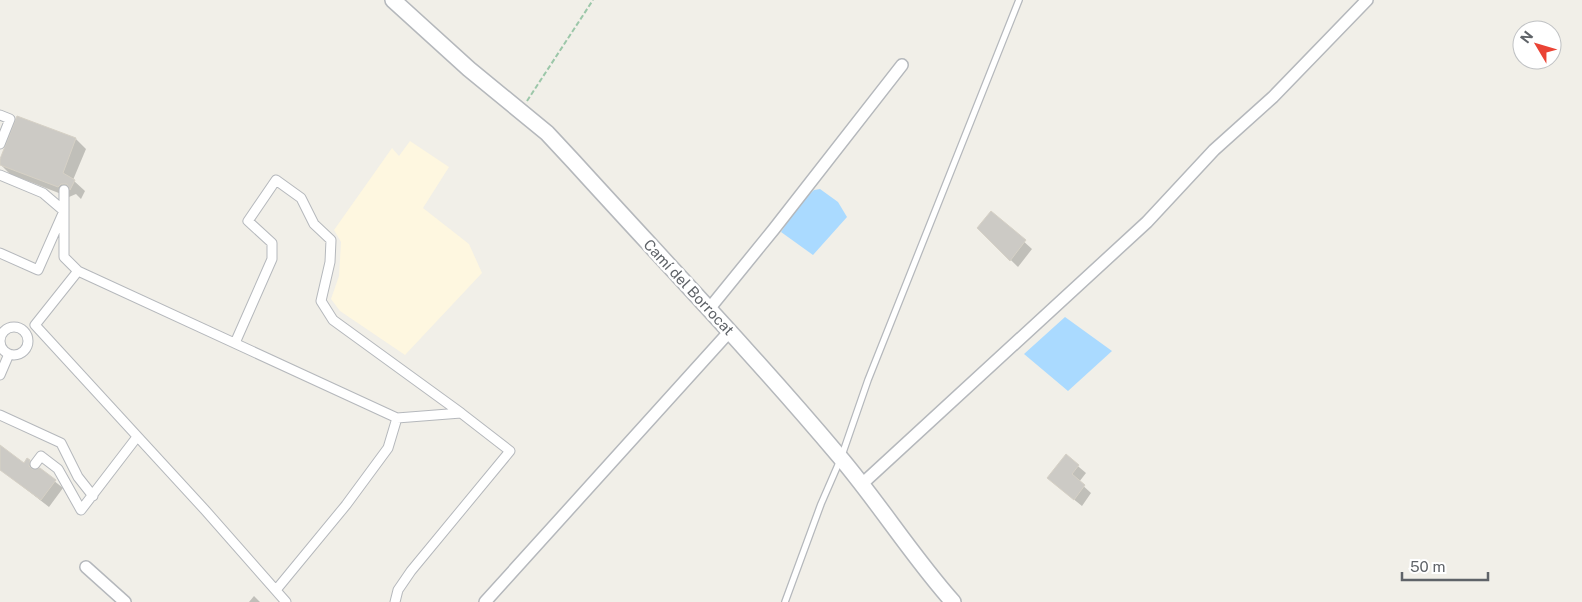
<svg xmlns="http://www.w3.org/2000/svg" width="1582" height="602" font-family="'Public Sans',sans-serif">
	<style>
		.commercial { fill: #fef7e0 }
		.water { fill: #aadaff }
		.shadow { fill: #0003 }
		.building { fill: #cccac5; stroke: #d6d1c6 }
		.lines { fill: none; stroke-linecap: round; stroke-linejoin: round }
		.service-casing { stroke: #b5b8bc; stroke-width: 8 }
		.pedestrian-casing { stroke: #b5b8bc; stroke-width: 11 }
		.minor-casing { stroke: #b5b8bc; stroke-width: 14 }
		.tertiary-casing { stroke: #b5b8bc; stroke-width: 18 }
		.path { stroke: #9cc7a9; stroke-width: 2; stroke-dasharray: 5 2.5; stroke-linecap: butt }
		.service { stroke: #fff; stroke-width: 5.5 }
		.pedestrian { stroke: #fff; stroke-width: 9 }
		.minor { stroke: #fff; stroke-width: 11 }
		.tertiary { stroke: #fff; stroke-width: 15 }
		.labels { text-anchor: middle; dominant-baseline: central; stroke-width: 5; stroke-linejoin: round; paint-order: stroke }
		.street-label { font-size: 15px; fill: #5f6368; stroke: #fff }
	</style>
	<rect width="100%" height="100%" fill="#f1efe8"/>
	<path class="commercial" d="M410 141 449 167 423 208 469 244 482 273 405 355 340 311 331 299 339 276 341 242 334 230 392 148 399 156Z"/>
	<path class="water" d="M820 189 838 202 847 217 813 255 781 232 801 202 814 190Z
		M1065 317 1112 351 1068 391 1024 354Z"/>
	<path class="shadow" d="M18 117 76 139 86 149 73 180 85 191 81 199 76 194 69 197 10 174 0 164Z
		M992 213 1032 249 1018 267 978 228Z
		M0 447 24 465 28 460 63 488 49 507 0 469Z
		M1066 456 1086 473 1079 482 1091 493 1082 506 1056 485Z
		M254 596 260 602H249Z"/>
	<path class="building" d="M17 116 76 138 63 173 75 180 70 190 67 184H61L58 187 0 165V159Z
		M991 211 1026 240 1010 261 977 228Z
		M0 445 24 463 27 458 30 460 29 466 32 469 40 468 56 480 41 500 0 470Z
		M1066 454 1079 465 1072 474 1085 485 1074 500 1047 478Z"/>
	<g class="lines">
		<defs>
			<path id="service" d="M785 602 821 504 841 458 868 380 1019 0"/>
			<path id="pedestrian" d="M0 115 10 119 0 144
				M0 175 43 193 64 211 38 270 0 253
				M64 190V257L78 271 35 325 205 510 286 602
				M78 271 397 418 388 448 346 505 276 590
				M0 341a14 14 0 1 1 28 0a14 14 0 1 1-28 0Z
				M235 343 272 259V243L248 221 276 180 301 198 314 224 331 240 330 262 321 301 333 320 461 413
				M0 375 9 354
				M0 415 61 443 78 477 93 496
				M35 464 41 456 58 469 81 510 137 437
				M395 602 398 590 411 571 510 451 461 413 397 418"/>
			<path id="minor" d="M709 309 774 229 902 65
				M862 484 1147 222 1214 150 1273 97 1367 0
				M86 567 125 602
				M485 602 730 331"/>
			<path id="tertiary" d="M393 0 469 69 547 133 574 162C663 260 754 355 839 456 879 503 912 556 953 602"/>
		</defs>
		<use href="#service" class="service-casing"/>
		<use href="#pedestrian" class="pedestrian-casing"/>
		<use href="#minor" class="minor-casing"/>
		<use href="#tertiary" class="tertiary-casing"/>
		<path class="path" d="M527 101 593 0"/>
		<use href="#service" class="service"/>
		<use href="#pedestrian" class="pedestrian"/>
		<use href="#minor" class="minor"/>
		<use href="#tertiary" class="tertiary"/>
	</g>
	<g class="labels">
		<g class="street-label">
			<text transform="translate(689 287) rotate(47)">Camí del Borrocat</text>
		</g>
	</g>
	<g transform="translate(1537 45) rotate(308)"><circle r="24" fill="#ffffff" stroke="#bfc1c3"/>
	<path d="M0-4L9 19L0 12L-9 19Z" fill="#ea4335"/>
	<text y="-8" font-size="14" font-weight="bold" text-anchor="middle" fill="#5f6368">N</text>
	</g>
	<path d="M1402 572v8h86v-8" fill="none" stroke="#5f6368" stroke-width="2.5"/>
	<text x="1410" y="572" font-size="15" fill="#5f6368" stroke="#ffffff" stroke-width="4" paint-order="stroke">50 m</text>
</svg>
